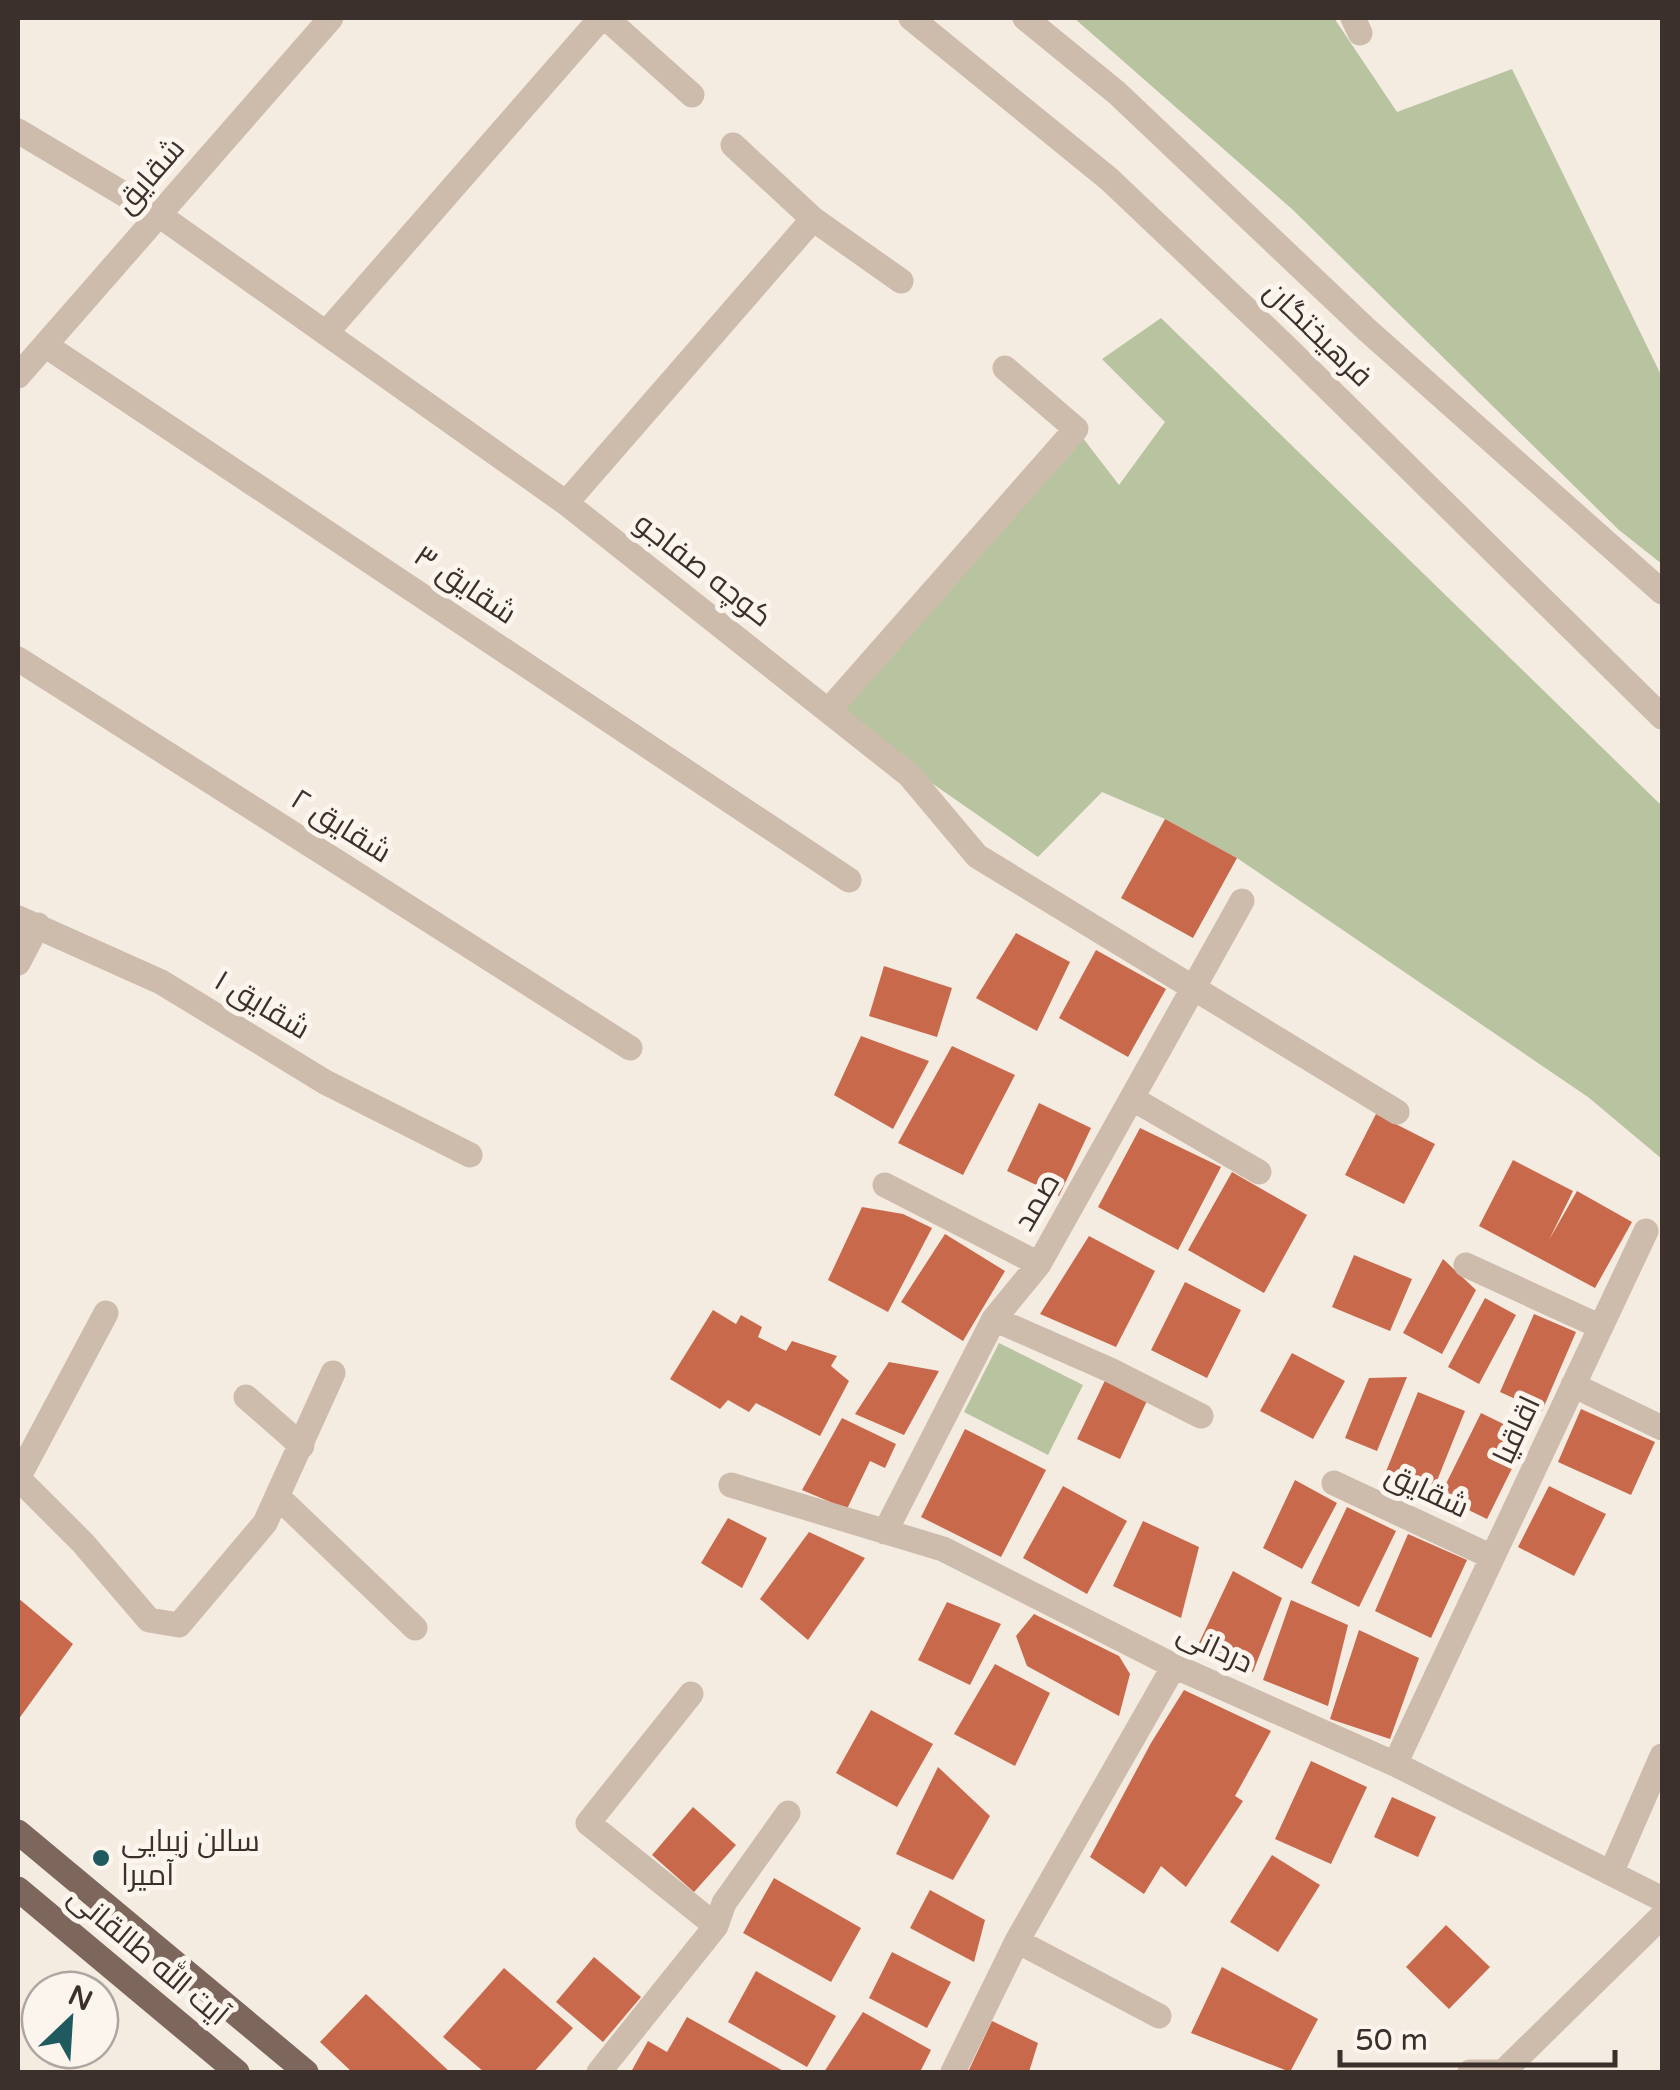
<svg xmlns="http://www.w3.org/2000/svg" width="1680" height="2090" font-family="'Varela Round',Cairo,sans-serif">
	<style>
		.green { fill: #b8c4a0 }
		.building { fill: #c8694b }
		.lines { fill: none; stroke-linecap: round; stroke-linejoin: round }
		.minor { stroke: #cdbbac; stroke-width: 25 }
		.major { stroke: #7d675c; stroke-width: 25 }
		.poi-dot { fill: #1f5a5e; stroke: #fbf5ee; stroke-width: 4 }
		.labels { text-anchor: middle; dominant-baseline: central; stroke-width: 10; stroke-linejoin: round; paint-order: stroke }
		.street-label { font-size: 30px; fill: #3b302b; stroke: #fbf5ee }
		.poi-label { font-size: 30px; fill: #3b302b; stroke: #fbf5ee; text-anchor: start }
	</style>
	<rect width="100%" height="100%" fill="#f4ebe1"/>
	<path class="green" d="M1074 18H1334L1397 112 1512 69 1662 377V564L1619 530 1293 210Z
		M1161 318 1662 806V1159L1588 1097 1237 858 1165 819 1102 792 1038 857 828 711 1076 429 1119 485 1165 422 1102 359Z
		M999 1343 1083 1385 1048 1455 964 1412Z"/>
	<path class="building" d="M1165 819 1237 858 1193 938 1121 898Z
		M1016 933 1070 962 1037 1031 976 998Z
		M1096 950 1166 989 1128 1057 1059 1018Z
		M884 966 952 988 937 1037 869 1016Z
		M861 1036 929 1061 893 1129 834 1095Z
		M952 1046 1015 1075 963 1175 898 1143Z
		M1039 1103 1091 1128 1059 1196 1007 1171Z
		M1376 1114 1435 1144 1404 1204 1345 1175Z
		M1140 1128 1221 1167 1178 1250 1098 1207Z
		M1513 1160 1573 1191 1549 1240 1577 1191 1632 1222 1595 1288 1479 1226Z
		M1232 1172 1307 1215 1264 1293 1188 1250Z
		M862 1207 903 1214 932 1228 888 1312 828 1280Z
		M945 1234 1005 1271 963 1341 901 1302Z
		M1089 1236 1155 1271 1116 1347 1040 1314Z
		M1354 1255 1412 1279 1390 1331 1332 1307Z
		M1443 1259 1476 1290 1442 1354 1403 1333Z
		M1185 1282 1241 1310 1207 1378 1151 1350Z
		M1485 1298 1516 1315 1479 1384 1448 1367Z
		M713 1310 736 1324 741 1315 762 1327 758 1337 786 1351 792 1341 837 1356 831 1366 849 1381 820 1436 756 1403 749 1412 728 1400 720 1409 670 1379Z
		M1534 1314 1576 1332 1542 1411 1500 1392Z
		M1292 1353 1345 1381 1313 1439 1260 1411Z
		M889 1362 939 1371 904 1435 855 1414Z
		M1110 1370 1152 1390 1120 1459 1077 1439Z
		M1407 1377 1377 1451 1345 1438 1369 1378Z
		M1418 1392 1465 1411 1432 1493 1385 1474Z
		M1581 1409 1655 1442 1631 1495 1558 1462Z
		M1481 1413 1528 1436 1487 1519 1440 1496Z
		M842 1418 896 1444 885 1468 870 1461 847 1509 802 1490Z
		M965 1429 1046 1470 1001 1557 921 1517Z
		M1295 1480 1337 1503 1302 1569 1263 1548Z
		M1063 1486 1127 1521 1087 1594 1023 1558Z
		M1549 1486 1606 1514 1574 1576 1518 1547Z
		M1347 1507 1396 1531 1359 1607 1311 1583Z
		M728 1518 767 1538 742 1588 701 1563Z
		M1143 1521 1199 1547 1181 1618 1113 1586Z
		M809 1532 865 1558 808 1640 760 1599Z
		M1408 1534 1467 1560 1431 1638 1375 1611Z
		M1233 1571 1282 1598 1253 1672 1199 1643Z
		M18 1598 73 1644 18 1720Z
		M1291 1600 1348 1625 1328 1706 1263 1680Z
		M947 1602 1001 1624 970 1685 918 1660Z
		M1034 1614 1119 1656 1130 1674 1119 1716 1027 1666 1016 1636Z
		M1359 1630 1419 1658 1390 1739 1330 1719Z
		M995 1664 1050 1693 1015 1766 954 1734Z
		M1184 1690 1271 1731 1235 1796 1243 1801 1186 1887 1161 1866 1144 1894 1090 1857 1151 1743Z
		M871 1710 933 1744 897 1807 836 1773Z
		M1311 1761 1367 1787 1331 1864 1275 1839Z
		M938 1767 990 1816 953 1880 896 1854Z
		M1392 1797 1436 1817 1418 1857 1374 1837Z
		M693 1807 736 1845 694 1892 652 1855Z
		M1272 1855 1320 1885 1278 1952 1230 1922Z
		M774 1878 861 1928 831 1982 743 1933Z
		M930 1890 985 1920 974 1962 910 1928Z
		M1446 1925 1490 1967 1449 2009 1406 1967Z
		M892 1952 951 1982 927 2028 869 1998Z
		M594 1957 641 1997 603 2042 556 2002Z
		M1222 1967 1318 2019 1290 2072 1191 2033Z
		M504 1968 573 2028 534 2072H484L443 2037Z
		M756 1971 836 2016 807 2067 728 2022Z
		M366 1994 450 2072H352L320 2042Z
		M863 2012 931 2050 920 2072H824Z
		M687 2017 785 2072H631L648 2041 667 2052Z
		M992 2021 1038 2043 1029 2072H968Z"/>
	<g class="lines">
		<path class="minor" d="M606 18 692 95
			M911 18 1109 179 1287 348 1662 717
			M1025 18 1117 93 1366 329 1662 592
			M1353 18 1360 33
			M18 131 159 215 566 503 909 775 977 856 1397 1112
			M733 145 813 219 901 281
			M326 333 601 18
			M45 345 849 880
			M18 376 331 18
			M566 503 813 219
			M18 659 630 1048
			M828 711 1076 429 1005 368
			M18 918 161 982 325 1082 470 1155
			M18 963 38 925
			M1133 1099 1259 1172
			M885 1185 1039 1264
			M1466 1265 1601 1327
			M994 1319 1110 1370 1201 1416
			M1573 1385 1662 1428
			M246 1397 302 1446
			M18 1478 83 1543 149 1620 179 1625 265 1523 333 1373
			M18 1478 106 1313
			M1334 1483 1492 1557
			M731 1485 943 1549 1174 1666 1395 1764 1662 1899
			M278 1497 415 1628
			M885 1532 994 1319 1039 1264 1242 901
			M691 1694 588 1823 716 1926
			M1395 1764 1646 1231
			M1611 1873 1662 1756
			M1017 1941 1159 2016
			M599 2072 716 1926 724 1903 788 1813
			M953 2072 1017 1941 1174 1666
			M1470 2072H1503L1662 1916"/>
		<path class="major" d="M18 1832 306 2072
			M18 1889 237 2072"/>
	</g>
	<circle class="poi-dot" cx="101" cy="1858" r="10"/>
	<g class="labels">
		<g class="street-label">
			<text transform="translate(150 176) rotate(-49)">شقایق</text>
			<text transform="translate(1318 334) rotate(44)">فرهیختگان</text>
			<text transform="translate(703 570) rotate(38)">کوچه صفاجو</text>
			<text transform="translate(465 585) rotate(34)">شقایق ۳</text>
			<text transform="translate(341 826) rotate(32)">شقایق ۲</text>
			<text transform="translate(262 1005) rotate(31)">شقایق ۱</text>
			<text transform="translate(1037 1202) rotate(-60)">صمد</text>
			<text transform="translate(1517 1430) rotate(-65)">اقاقیا</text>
			<text transform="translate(1427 1491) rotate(25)">شقایق</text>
			<text transform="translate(1215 1648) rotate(25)">دردانی</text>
			<text transform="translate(148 1956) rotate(40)">آیت الله طالقانی</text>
		</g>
		<g class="poi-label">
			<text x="121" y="1841">سالن زیبایی<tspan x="121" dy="34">آمیرا</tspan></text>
		</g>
	</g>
	<rect width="1680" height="2090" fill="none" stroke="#3b302b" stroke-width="40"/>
	<g transform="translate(70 2020) rotate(25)"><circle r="48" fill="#fbf5ee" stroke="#aea6a0" stroke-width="2.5"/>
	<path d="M0-8L18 38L0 25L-18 38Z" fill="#1f5a5e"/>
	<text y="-15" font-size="28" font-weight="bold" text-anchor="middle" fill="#3b302b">N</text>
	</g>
	<path d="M1340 2050v15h275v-15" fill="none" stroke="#3b302b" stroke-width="5"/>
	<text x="1355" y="2050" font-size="30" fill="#3b302b" stroke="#fbf5ee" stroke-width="8" paint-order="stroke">50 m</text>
</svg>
